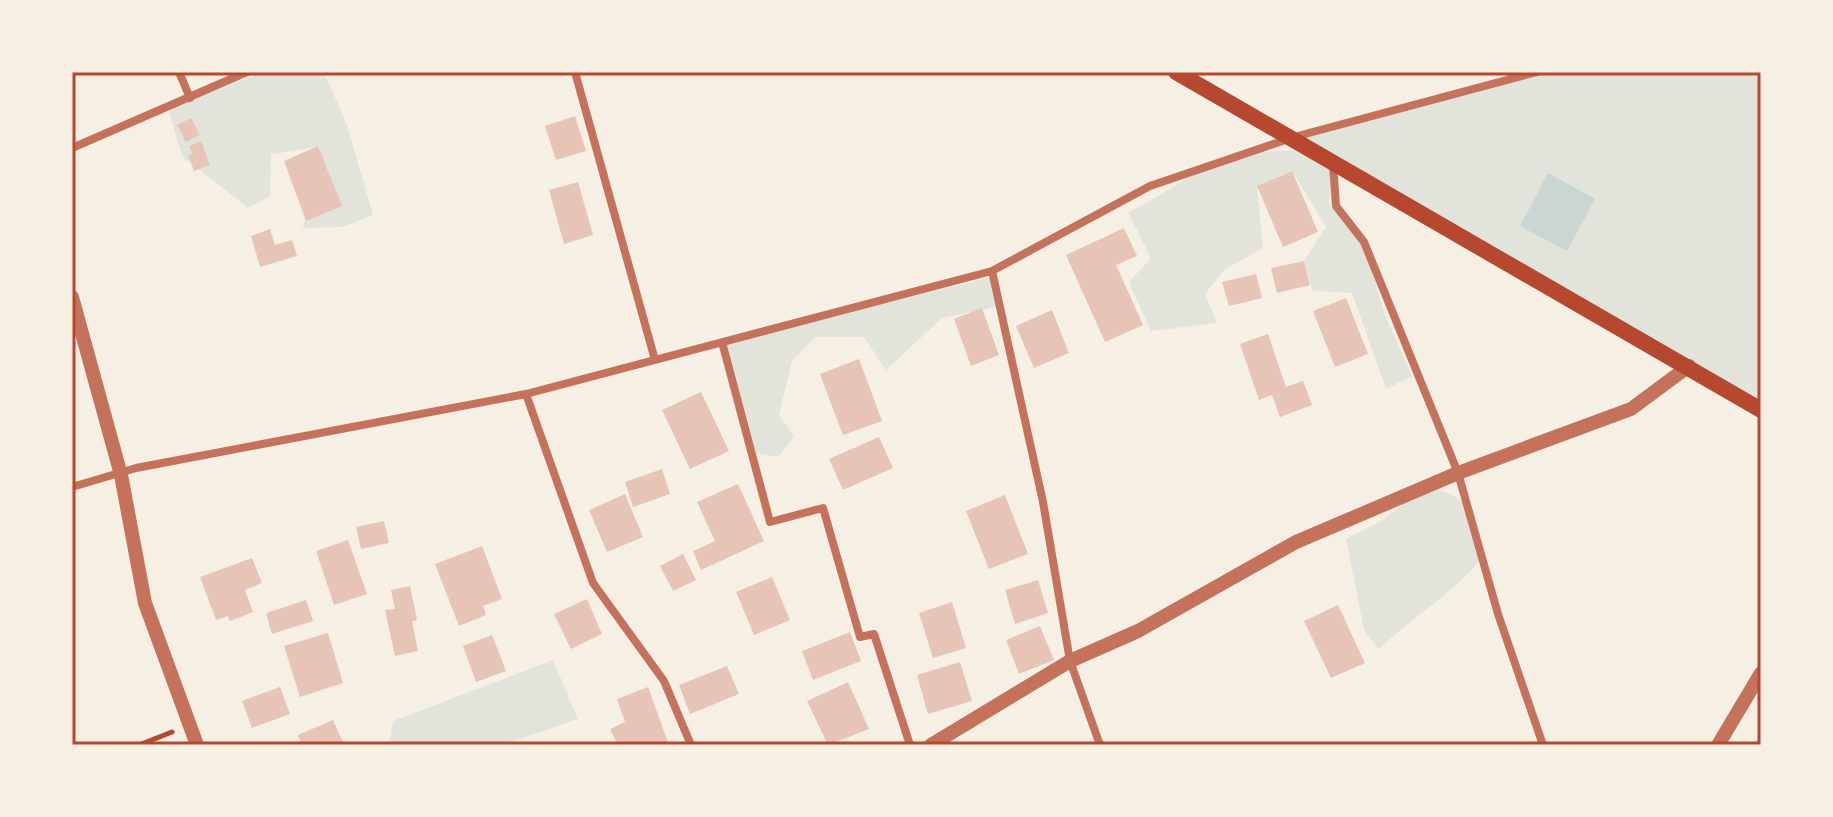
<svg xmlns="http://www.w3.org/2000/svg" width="1833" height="817" font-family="Karla,sans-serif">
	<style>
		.green { fill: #e2e4dc }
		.water { fill: #c9d6d2 }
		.building { fill: #e6c5b7 }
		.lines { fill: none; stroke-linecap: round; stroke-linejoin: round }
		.path { stroke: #b5482f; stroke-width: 5 }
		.minor { stroke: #c5725c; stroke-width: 8 }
		.tertiary { stroke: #c5725c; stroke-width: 14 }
		.secondary { stroke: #b5482f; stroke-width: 16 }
		.neatline { fill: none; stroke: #b5482f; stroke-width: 3 }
	</style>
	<rect width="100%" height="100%" fill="#f6efe4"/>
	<path class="green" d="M264 72H324L347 125 373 215 343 227 303 228 318 147 271 154 270 196 248 208 182 156 168 108Z
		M1543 72H1761V411L1295 137Z
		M1312 150 1333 164 1329 204 1364 242 1385 315 1412 376 1386 389 1352 293 1313 291 1304 261 1326 227 1292 171 1257 186 1263 248 1224 270 1205 294 1217 323 1151 331 1129 282 1151 258 1128 212C1155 200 1177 183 1203 169 1237 150 1275 151 1312 150Z
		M993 277 1000 306 942 318 886 370 864 337H815L792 361 779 415 794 437 778 457 751 452 722 342Z
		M1422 488C1473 491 1470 516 1482 558 1452 594 1413 617 1379 649L1364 630 1346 539 1383 520Z
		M553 660 578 719 502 745H389L393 721Z"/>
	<path class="water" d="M1548 173 1595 199 1567 251 1520 226Z"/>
	<path class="building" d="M575 116 586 151 556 160 545 126Z
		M191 118 200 135 186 142 177 125Z
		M201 141 210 165 194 171 188 155 193 154 189 146Z
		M318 146 342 206 306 221 284 161Z
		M1292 171 1318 232 1283 247 1257 186Z
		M578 182 593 235 564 244 549 190Z
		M1124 228 1137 256 1116 265 1143 325 1105 342 1066 255Z
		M270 229 275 245 292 240 297 256 260 267 251 236Z
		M1304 261 1310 285 1277 293 1271 268Z
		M1256 274 1262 298 1229 306 1222 282Z
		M1346 298 1368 354 1335 367 1313 311Z
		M982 308 999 355 971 366 954 319Z
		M1052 310 1069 353 1034 368 1016 326Z
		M1268 334 1286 387 1303 381 1312 405 1280 417 1272 395 1259 400 1240 344Z
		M859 359 882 421 843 435 820 374Z
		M701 392 729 451 690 469 662 410Z
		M879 437 893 468 843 490 829 459Z
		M662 469 670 494 633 507 625 482Z
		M738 484 764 541 701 570 693 551 715 541 697 502Z
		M625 494 643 537 607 552 589 510Z
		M1005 495 1028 554 989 569 966 511Z
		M384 521 389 543 361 549 356 527Z
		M348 540 367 594 334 605 316 551Z
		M482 546 502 599 483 606 486 615 459 626 435 564Z
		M683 554 696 580 673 591 660 566Z
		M252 558 262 583 245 590 253 612 230 621 228 616 216 620 200 577Z
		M772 577 790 620 754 635 736 592Z
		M1038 580 1048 613 1015 624 1005 590Z
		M410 586 417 620 412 621 418 651 395 656 385 610 395 609 391 590Z
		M587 599 602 634 571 649 554 614Z
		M306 600 313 621 272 634 266 613Z
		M952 602 966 648 933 658 919 613Z
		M1338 605 1365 663 1331 678 1304 621Z
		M1040 626 1054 660 1019 674 1006 640Z
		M850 632 861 661 813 680 802 651Z
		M328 633 343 683 300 697 284 646Z
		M492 635 506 671 476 682 463 646Z
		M960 662 972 701 928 714 917 675Z
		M727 666 739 694 690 714 679 685Z
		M848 682 869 729 828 745 807 701Z
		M280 687 290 714 252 728 242 701Z
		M648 687 669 745H618L610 729 625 722 617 699Z
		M333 720 344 745H302L298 735Z"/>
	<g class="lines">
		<path class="path" d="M139 745 172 732"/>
		<path class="minor" d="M179 72 190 98
			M575 72 655 360
			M72 148 247 72
			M1333 164 1336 206 1364 242 1458 473 1498 614 1543 745
			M992 271 1043 502 1070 661 1100 745
			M722 342 770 522 823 508 860 637 874 634 910 745
			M526 394 593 583 664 681 691 745
			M72 487 136 468 526 394 992 271 1150 186 1294 137 1537 72"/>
		<path class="tertiary" d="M72 297 121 475 145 603 197 745
			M931 745 1070 661 1138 631 1296 542 1458 473 1631 409 1689 366
			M1718 745 1761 673"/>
		<path class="secondary" d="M1176 72 1761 410"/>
	</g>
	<rect width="1833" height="817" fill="none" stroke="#f6efe4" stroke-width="148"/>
	<rect x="74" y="74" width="1685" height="669" class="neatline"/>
</svg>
